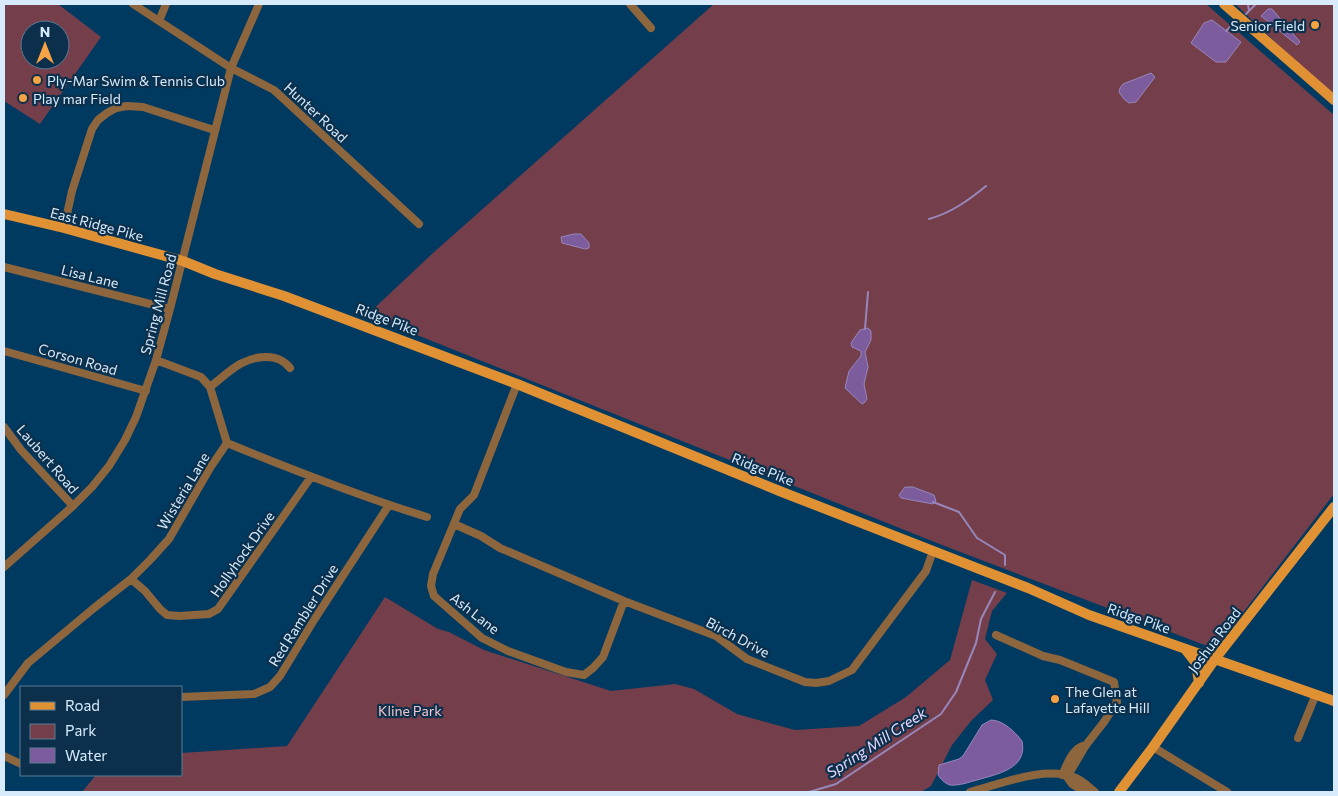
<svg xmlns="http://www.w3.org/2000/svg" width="1338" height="796" font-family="Commissioner,sans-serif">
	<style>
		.green { fill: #743e4b; fill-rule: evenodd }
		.water { fill: #7d5c9e; stroke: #9887ba }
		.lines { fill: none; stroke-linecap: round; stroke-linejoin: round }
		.stream { stroke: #9887ba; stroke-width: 2 }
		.minor { stroke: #8d663e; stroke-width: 8 }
		.major { stroke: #e09134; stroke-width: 10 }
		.poi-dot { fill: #f5a345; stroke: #0c304c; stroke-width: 2 }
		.labels { text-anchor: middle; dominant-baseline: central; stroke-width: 4.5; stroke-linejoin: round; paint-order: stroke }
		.poi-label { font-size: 14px; fill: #d7ebfd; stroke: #0c304c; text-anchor: start }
		.street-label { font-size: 14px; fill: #d7ebfd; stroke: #0c304c }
		.park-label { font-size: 14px; fill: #f2c4cc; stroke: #0c304c }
		.water-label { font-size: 15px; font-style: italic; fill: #e9d8fe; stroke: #0c304c }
	</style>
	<rect width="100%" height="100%" fill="#013a61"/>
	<path class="green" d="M4 4H58L101 37 40 124 4 101ZM30 30H60V60H30Z
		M714 4H1206L1334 115V494L1215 649 942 545 367 315 433 253Z
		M1235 4H1334V97Z
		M972 580 1007 593 992 611 985 639 997 654 985 680 993 700 971 721 952 745 931 786 921 792H82L96 775H181V753L287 746 385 597 438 629 449 632 484 650 611 691 675 684 694 689 737 714 795 730 859 726 906 697 950 660Z"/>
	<path class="water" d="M1268 9H1272L1300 42 1297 45 1261 16Z
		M1212 20 1241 42 1226 62H1216L1191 43 1204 23Z
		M1151 73 1155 77 1136 102 1129 103 1124 99 1119 92 1120 88 1123 84Z
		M574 234H581L589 243V248L585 249 562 243 561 237Z
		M868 328 871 331V340L865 352 868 367 864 384 867 399 864 403 862 404 845 388 849 371 861 356V351L852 347 851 343 860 330Z
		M905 487H913L934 495 936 501 933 504 901 498 899 495Z
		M991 720C1003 720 1015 732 1022 741 1028 769 997 774 977 780 969 782 959 786 950 785 944 783 941 779 938 775L939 765 959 759 963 756 982 725Z"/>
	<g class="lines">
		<path class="stream" d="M1248 4 1249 11
			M1246 14 1256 4
			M1226 31 1235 22
			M929 219C951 213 969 200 986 186
			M865 329 868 292
			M933 502 959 512 977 538 1005 555V565
			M809 792 836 784 941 714 956 692 976 643 981 619 995 592"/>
		<path class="minor" d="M133 4 231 68 274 90 419 224
			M630 4 651 28
			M159 21 166 4
			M64 228 72 191 92 129 98 120 107 113 116 108 127 106 143 107 214 130
			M4 267 170 309
			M4 351 146 391
			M156 360 201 377 210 387 227 443
			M517 384 474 495 460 509 433 574 431 586 434 596 482 638 508 651 566 672 584 675 593 668 603 657 624 601
			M210 387C228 373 242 357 266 357 276 357 284 360 290 368
			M4 427 21 450 73 506
			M227 443C293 470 359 496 427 517
			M454 524 481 536 500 548 624 601 716 636 747 659 805 682 816 683 829 681 852 670 926 571 933 551
			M4 567 73 506 92 487 109 466 125 440 136 417 156 360 170 309 231 68 259 4
			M131 579 145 591 160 609 167 615 179 616 209 614 218 609 311 477
			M996 635 1043 656 1060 660 1114 682 1117 702 1104 722 1086 745 1067 777
			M4 695 28 663 94 608 131 579 150 560 169 539 210 468 227 443
			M181 697 254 694 270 687 280 676 314 620 389 505
			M1298 738 1316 694
			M1153 747 1227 792
			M4 756 21 764
			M1062 775C1068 763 1072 748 1086 745
			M1067 777 1072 784 1084 792
			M970 792C1001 784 1045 765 1076 778 1083 781 1090 788 1095 792"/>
		<path class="major" d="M1224 4 1334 100
			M4 214 64 228 183 261 215 274 284 296 517 384 782 492 1028 588 1089 615 1334 701
			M1185 649 1196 663 1199 683
			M1119 792 1153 747 1215 659 1334 507"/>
	</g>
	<g class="poi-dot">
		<circle cx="1315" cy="25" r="5"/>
		<circle cx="37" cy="80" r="5"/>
		<circle cx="23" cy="98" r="5"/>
		<circle cx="1055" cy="699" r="5"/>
	</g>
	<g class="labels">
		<g class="poi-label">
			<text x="1305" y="25" text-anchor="end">Senior Field</text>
			<text x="47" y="80">Ply-Mar Swim &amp; Tennis Club</text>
			<text x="33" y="98">Play mar Field</text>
			<text x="1065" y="691">The Glen at<tspan x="1065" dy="16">Lafayette Hill</tspan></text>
		</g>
		<g class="street-label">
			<text transform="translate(316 112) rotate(43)">Hunter Road</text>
			<text transform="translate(97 224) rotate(15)">East Ridge Pike</text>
			<text transform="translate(90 276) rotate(14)">Lisa Lane</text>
			<text transform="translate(158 304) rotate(-75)">Spring Mill Road</text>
			<text transform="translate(387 319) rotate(21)">Ridge Pike</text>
			<text transform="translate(78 359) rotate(16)">Corson Road</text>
			<text transform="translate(48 459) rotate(49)">Laubert Road</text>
			<text transform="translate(763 469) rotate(22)">Ridge Pike</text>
			<text transform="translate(183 491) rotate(-59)">Wisteria Lane</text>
			<text transform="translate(242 554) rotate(-55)">Hollyhock Drive</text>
			<text transform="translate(475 613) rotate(38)">Ash Lane</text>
			<text transform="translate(303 615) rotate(-58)">Red Rambler Drive</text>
			<text transform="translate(1139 618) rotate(19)">Ridge Pike</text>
			<text transform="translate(738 637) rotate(28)">Birch Drive</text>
			<text transform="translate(1214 640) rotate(-53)">Joshua Road</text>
		</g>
		<g class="park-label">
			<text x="410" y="710">Kline Park</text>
		</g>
		<g class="water-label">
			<text transform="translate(876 742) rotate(-33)">Spring Mill Creek</text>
		</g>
	</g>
	<rect width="1338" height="796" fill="none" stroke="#d7ebfd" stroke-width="10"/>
	<rect x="20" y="686" width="162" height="90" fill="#0c304c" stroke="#5d7b93"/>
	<rect x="30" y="702" width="25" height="8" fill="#e09134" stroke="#5d7b93"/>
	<text x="65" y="711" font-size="15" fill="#d7ebfd">Road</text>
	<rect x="30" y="724" width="25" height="15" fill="#743e4b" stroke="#5d7b93"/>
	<text x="65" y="736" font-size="15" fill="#d7ebfd">Park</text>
	<rect x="30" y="748" width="25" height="15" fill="#7d5c9e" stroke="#5d7b93"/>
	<text x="65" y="761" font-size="15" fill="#d7ebfd">Water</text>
	<g transform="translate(45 45)"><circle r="24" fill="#0c304c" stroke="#5d7b93"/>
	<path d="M0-4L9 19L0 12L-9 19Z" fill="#f5a345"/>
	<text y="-8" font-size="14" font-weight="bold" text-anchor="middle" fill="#d7ebfd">N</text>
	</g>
</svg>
